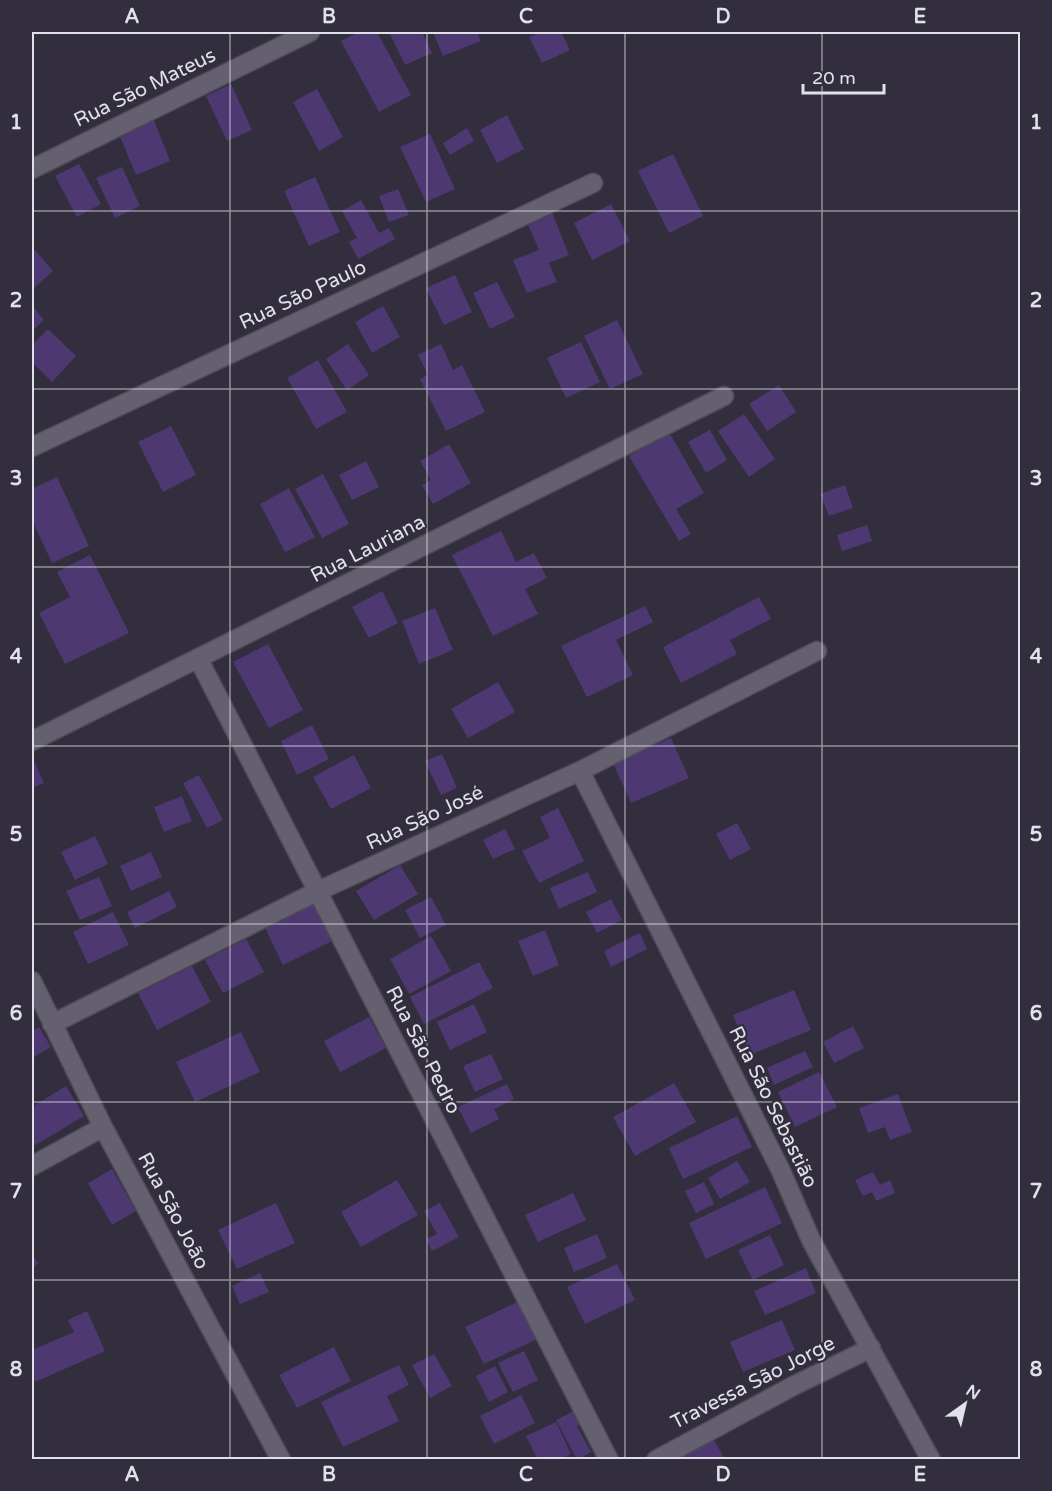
<svg xmlns="http://www.w3.org/2000/svg" width="1052" height="1491" font-family="'Varela Round',sans-serif">
	<style>
		.building { fill: #4d3872 }
		.lines { fill: none; stroke-linecap: round; stroke-linejoin: round }
		.minor-casing { stroke: #4f4b56; stroke-width: 21 }
		.minor { stroke: #656070; stroke-width: 18 }
		.grid { fill: none; stroke: #e2e0e9; stroke-width: 1.5; stroke-opacity: 0.55 }
		.labels { text-anchor: middle; dominant-baseline: central; stroke-width: 4.5; stroke-linejoin: round; paint-order: stroke }
		.street-label { font-size: 20px; fill: #e2e0e9; stroke: #332e3d }
		.neatline { fill: none; stroke: #e2e0e9; stroke-width: 2 }
		.grid-label { font-size: 20px; text-anchor: middle; font-weight: bold; fill: #e2e0e9 }
	</style>
	<rect width="100%" height="100%" fill="#332e3d"/>
	<path class="building" d="M359 32H377L411 95 379 112 341 41Z
		M389 32H422L432 53 405 65Z
		M433 32H477L481 41 443 56Z
		M541 32H561L570 50 542 63 529 37Z
		M231 84 252 130 227 141 206 96Z
		M317 89 343 137 319 151 293 102Z
		M507 115 524 149 497 163 480 130Z
		M153 118 170 161 136 175 118 132Z
		M467 128 474 141 450 155 443 143Z
		M430 134 455 189 426 202 400 147Z
		M673 154 703 216 669 233 638 171Z
		M79 164 101 204 77 217 55 176Z
		M122 167 140 206 115 218 96 178Z
		M315 177 340 232 309 246 284 191Z
		M398 189 409 215 389 222 379 196Z
		M361 200 379 233 389 228 395 239 358 259 349 242 357 238 342 211Z
		M611 204 630 241 592 260 574 223Z
		M552 212 569 255 549 263 557 282 527 293 513 260 539 250 527 222Z
		M35 250 53 271 32 290V253Z
		M455 275 472 312 444 325 426 288Z
		M497 282 515 317 490 329 473 293Z
		M32 305 44 320 32 331Z
		M383 306 400 337 372 353 355 322Z
		M617 320 643 374 610 389 584 336Z
		M48 329 76 356 52 382 32 362V345Z
		M581 342 600 382 566 398 547 358Z
		M348 344 369 375 347 390 326 359Z
		M441 344 453 370 462 365 485 412 446 431 420 379 428 375 418 355Z
		M318 360 347 412 316 429 287 378Z
		M779 385 796 412 767 431 749 404Z
		M744 414 775 459 749 477 718 431Z
		M171 426 196 475 163 492 138 442Z
		M710 430 727 460 706 473 688 442Z
		M669 432 704 493 676 509 691 534 679 541 629 456Z
		M449 444 471 483 433 504 422 485 431 480 420 461Z
		M366 461 379 487 352 500 339 475Z
		M323 474 349 524 322 538 295 489Z
		M57 477 89 546 52 563 32 520V489Z
		M845 485 853 508 829 516 820 494Z
		M289 488 315 537 285 552 260 504Z
		M867 525 872 541 842 551 837 535Z
		M501 531 516 562 534 553 547 578 525 589 538 614 493 636 452 555Z
		M90 555 129 633 65 664 39 613 70 597 57 572Z
		M382 591 398 623 369 638 352 607Z
		M759 597 771 619 730 640 737 654 681 683 663 647Z
		M645 606 653 622 616 640 633 675 587 697 561 646Z
		M435 608 453 650 419 664 402 621Z
		M268 644 303 710 269 728 233 662Z
		M498 682 515 712 468 738 451 709Z
		M312 725 329 759 297 775 281 741Z
		M671 738 689 778 631 803 613 763Z
		M442 754 457 788 441 795 425 761Z
		M354 755 371 788 331 809 313 777Z
		M32 756 44 783 32 788Z
		M199 775 223 820 207 828 183 783Z
		M182 796 192 821 164 832 154 807Z
		M558 808 584 861 539 883 522 851 550 838 540 817Z
		M737 823 751 849 730 860 716 834Z
		M505 829 515 849 493 859 483 840Z
		M95 836 108 864 75 880 61 852Z
		M151 852 162 877 131 891 120 866Z
		M400 865 418 894 374 920 356 891Z
		M588 872 597 892 559 909 550 888Z
		M99 877 112 906 80 920 66 891Z
		M169 891 177 907 135 928 127 912Z
		M431 897 446 925 420 938 405 910Z
		M611 899 622 920 597 933 586 912Z
		M315 903 334 940 283 965 265 928Z
		M113 912 129 945 88 964 73 932Z
		M545 930 559 965 533 976 518 941Z
		M640 933 647 949 611 967 604 951Z
		M431 936 451 971 409 994 390 959Z
		M246 939 264 972 223 993 205 960Z
		M479 962 493 988 424 1024 410 997Z
		M192 966 211 1002 157 1030 138 993Z
		M794 990 811 1030 749 1055 733 1015Z
		M474 1004 487 1032 450 1050 437 1022Z
		M369 1017 386 1048 340 1072 324 1041Z
		M853 1026 864 1048 834 1063 823 1042Z
		M39 1027 51 1047 32 1058V1031Z
		M241 1032 260 1072 195 1102 176 1062Z
		M805 1051 813 1067 774 1085 767 1068Z
		M491 1054 503 1079 475 1092 463 1066Z
		M819 1072 837 1107 795 1127 778 1092Z
		M674 1083 696 1122 635 1156 613 1117Z
		M507 1084 514 1099 494 1109 499 1119 471 1133 458 1107Z
		M66 1086 84 1116 32 1147V1107Z
		M898 1094 912 1132 890 1140 885 1127 868 1133 859 1108Z
		M737 1116 752 1147 683 1179 669 1148Z
		M737 1161 750 1182 720 1199 708 1178Z
		M112 1169 136 1211 112 1225 88 1183Z
		M873 1172 880 1185 890 1180 895 1193 876 1201 872 1192 863 1196 855 1180Z
		M397 1180 418 1215 361 1247 341 1212Z
		M704 1182 714 1204 696 1213 685 1191Z
		M765 1187 782 1223 706 1259 689 1223Z
		M573 1193 586 1220 538 1242 525 1215Z
		M276 1203 295 1243 237 1269 218 1230Z
		M440 1203 459 1237 432 1251 426 1239 437 1234 424 1211Z
		M597 1234 607 1258 574 1272 564 1248Z
		M770 1235 784 1265 753 1280 738 1250Z
		M32 1255 38 1263 32 1269Z
		M617 1264 635 1300 585 1324 567 1287Z
		M806 1268 816 1293 765 1315 754 1291Z
		M260 1273 269 1292 240 1304 232 1286Z
		M519 1301 537 1339 484 1364 465 1327Z
		M87 1311 105 1351 35 1382 32 1374V1350L74 1332 68 1320Z
		M782 1320 795 1350 743 1372 730 1342Z
		M334 1347 351 1381 297 1408 279 1375Z
		M524 1351 538 1380 513 1392 498 1363Z
		M434 1354 452 1386 430 1398 412 1365Z
		M399 1365 409 1385 387 1396 399 1421 343 1447 321 1402Z
		M495 1366 508 1392 489 1402 476 1376Z
		M521 1395 535 1423 494 1444 480 1416Z
		M576 1410 583 1422 577 1426 591 1452 577 1460 556 1420Z
		M556 1422 571 1454 560 1460H538L526 1436Z
		M713 1438 725 1460H672Z"/>
	<g class="lines">
		<defs>
			<path id="minor" d="M32 169 310 32
				M32 447 593 183
				M199 660 609 1460
				M32 741 724 396
				M580 771 781 1171 811 1240 931 1460
				M32 981 103 1127 281 1460
				M52 1024 316 892 580 771 817 651
				M32 1166 103 1127
				M656 1460 793 1386 871 1348"/>
		</defs>
		<use href="#minor" class="minor-casing"/>
		<use href="#minor" class="minor"/>
	</g>
	<path class="grid" d="M230 32V1460M427 32V1460M625 32V1460M822 32V1460M32 211H1020M32 389H1020M32 567H1020M32 746H1020M32 924H1020M32 1102H1020M32 1280H1020"/>
	<g class="labels">
		<g class="street-label">
			<text transform="translate(145 88) rotate(-26)">Rua São Mateus</text>
			<text transform="translate(303 295) rotate(-25)">Rua São Paulo</text>
			<text transform="translate(368 549) rotate(-27)">Rua Lauriana</text>
			<text transform="translate(425 818) rotate(-25)">Rua São José</text>
			<text transform="translate(423 1050) rotate(63)">Rua São Pedro</text>
			<text transform="translate(773 1107) rotate(64)">Rua São Sebastião</text>
			<text transform="translate(173 1211) rotate(62)">Rua São João</text>
			<text transform="translate(753 1383) rotate(-27)">Travessa São Jorge</text>
		</g>
	</g>
	<rect width="1052" height="1491" fill="none" stroke="#332e3d" stroke-width="66"/>
	<g transform="translate(965 1404) rotate(34)" stroke="#332e3d" stroke-width="4.5" paint-order="stroke">
	<path d="M0-4.5L10 22L0 15L-10 22Z" fill="#e2e0e9"/>
	<text y="-9" font-size="16" font-weight="bold" text-anchor="middle" fill="#e2e0e9">N</text>
	</g>
	<path d="M803 84v9h81v-9" fill="none" stroke="#e2e0e9" stroke-width="3"/>
	<text x="812" y="84" font-size="18" fill="#e2e0e9" stroke="#332e3d" stroke-width="4.5" paint-order="stroke">20 m</text>
	<rect x="33" y="33" width="986" height="1425" class="neatline"/>
	<g class="grid-label">
		<text x="132" y="23">A</text>
		<text x="329" y="23">B</text>
		<text x="526" y="23">C</text>
		<text x="723" y="23">D</text>
		<text x="920" y="23">E</text>
		<text x="16" y="129">1</text>
		<text x="1036" y="129">1</text>
		<text x="16" y="307">2</text>
		<text x="1036" y="307">2</text>
		<text x="16" y="485">3</text>
		<text x="1036" y="485">3</text>
		<text x="16" y="663">4</text>
		<text x="1036" y="663">4</text>
		<text x="16" y="841">5</text>
		<text x="1036" y="841">5</text>
		<text x="16" y="1020">6</text>
		<text x="1036" y="1020">6</text>
		<text x="16" y="1198">7</text>
		<text x="1036" y="1198">7</text>
		<text x="16" y="1376">8</text>
		<text x="1036" y="1376">8</text>
		<text x="132" y="1481">A</text>
		<text x="329" y="1481">B</text>
		<text x="526" y="1481">C</text>
		<text x="723" y="1481">D</text>
		<text x="920" y="1481">E</text>
	</g>
</svg>
